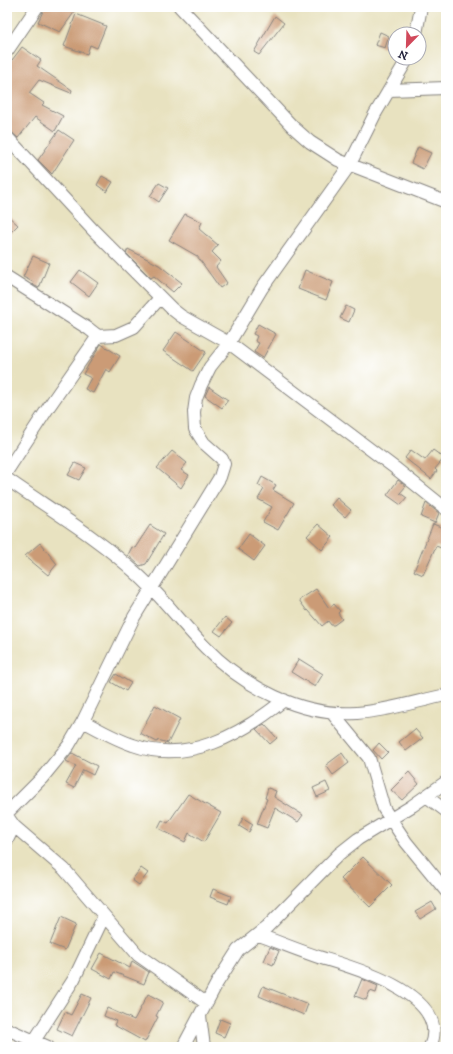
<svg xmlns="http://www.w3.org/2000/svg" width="453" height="1054" font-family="'IM FELL DW Pica',serif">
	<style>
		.building { fill: #cb9b76 }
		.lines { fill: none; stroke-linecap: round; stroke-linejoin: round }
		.minor-casing { stroke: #85827e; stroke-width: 14 }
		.minor { stroke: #fff; stroke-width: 12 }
	</style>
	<rect width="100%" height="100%" fill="#fff"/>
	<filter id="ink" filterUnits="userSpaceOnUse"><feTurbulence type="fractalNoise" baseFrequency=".025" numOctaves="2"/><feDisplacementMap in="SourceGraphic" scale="8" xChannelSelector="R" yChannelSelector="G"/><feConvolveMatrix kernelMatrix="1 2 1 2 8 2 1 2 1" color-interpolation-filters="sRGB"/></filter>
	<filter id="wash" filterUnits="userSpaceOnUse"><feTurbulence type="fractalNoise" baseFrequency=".012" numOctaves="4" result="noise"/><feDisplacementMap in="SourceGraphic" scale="16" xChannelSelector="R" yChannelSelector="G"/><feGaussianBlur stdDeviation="0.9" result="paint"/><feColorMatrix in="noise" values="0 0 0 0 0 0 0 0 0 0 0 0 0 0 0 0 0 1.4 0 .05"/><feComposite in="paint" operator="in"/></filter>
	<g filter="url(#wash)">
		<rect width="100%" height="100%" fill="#e8e2c0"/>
		<g id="blocks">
			<path class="building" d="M45 7H78L60 32 38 22Z
				M76 14 106 26 97 48 90 45 87 54 64 46Z
				M275 16 284 23 259 55 254 52Z
				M380 32 389 36 385 48 375 45Z
				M22 47 41 60 37 66 72 90 71 93 39 80 29 93 44 103 42 105 63 116 55 131 35 117 18 138 7 128V58L12 60Z
				M59 130 74 140 52 174 38 160Z
				M418 147 431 153 423 169 411 163Z
				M102 176 113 182 107 192 97 185Z
				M159 183 168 188 159 202 150 196Z
				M185 214 202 222 199 229 218 245 212 252 221 261 216 267 227 283 220 288 197 256 169 240Z
				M7 215 18 225 7 236Z
				M128 249 159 265 182 283 173 292 154 276 151 278 126 253Z
				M33 256 49 263 39 288 33 285 35 283 23 277Z
				M80 270 98 283 89 296 71 282Z
				M305 270 333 282 326 300 298 289Z
				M346 306 354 310 349 322 340 318Z
				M258 324 276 334 263 358 254 352 259 343 255 341 257 336 253 334Z
				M176 332 206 352 193 371 163 351Z
				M101 344 120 356 110 372 106 369 93 393 85 389 91 378 83 374Z
				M209 387 228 400 222 408 205 396Z
				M411 450 425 460 433 450 444 458 435 469 437 471 431 479 405 458Z
				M172 451 187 463 181 470 189 475 181 488 157 468Z
				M75 463 86 468 79 480 68 475Z
				M262 477 276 485 273 490 294 503 278 530 263 522 272 507 258 499 264 489 258 485Z
				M398 480 406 486 400 493 407 498 401 505 387 495Z
				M337 498 351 510 345 517 331 505Z
				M426 503 439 513 435 523 421 517Z
				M318 524 333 537 322 550 307 536Z
				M433 524 446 529V550L436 546 423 575 414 571Z
				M150 525 164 534 146 564 140 566 128 555 132 547 135 548Z
				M249 534 265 546 254 561 238 549Z
				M40 543 57 564 48 575 25 556Z
				M316 589 329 608 334 604 340 611 338 613 342 619 334 625H331L328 621 322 626 308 610 307 611 299 600Z
				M225 617 232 623 221 636 214 631Z
				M299 659 323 674 315 687 291 672Z
				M116 674 131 683 126 691 111 682Z
				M155 705 180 719 168 743 158 740 157 742 140 733Z
				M264 724 277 738 270 744 256 729Z
				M415 729 423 738 406 751 399 742Z
				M379 743 388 752 381 759 373 750Z
				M72 753 97 766 93 775 83 770 74 788 66 784 76 766 66 761Z
				M342 753 349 763 333 775 326 765Z
				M409 772 419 784 402 800 391 790Z
				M326 782 330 791 317 797 313 788Z
				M268 788 276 791 274 797 303 815 298 822 275 808 267 828 257 824 267 799 265 798Z
				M188 794 221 813 204 842 189 833 185 842 158 828 162 820 168 823Z
				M243 818 253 824 249 832 239 826Z
				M363 857 392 885 370 907 341 879Z
				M141 868 148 873 139 885 132 880Z
				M213 889 231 896 228 904 210 897Z
				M432 902 436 909 420 919 415 912Z
				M61 917 76 924 65 950 50 944Z
				M270 947 279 951 273 965 264 961Z
				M101 953 130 968 132 961 149 972 144 984 114 972 111 979 92 969Z
				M362 979 378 986 376 993 370 991 366 1000 355 996Z
				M263 986 308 1004 304 1015 259 996Z
				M82 994 91 998 72 1036 57 1029 65 1012 71 1015Z
				M148 994 163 1002 156 1016 158 1017 145 1042 114 1025 116 1021 104 1016 107 1008 134 1020Z
				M220 1019 230 1023 224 1037 215 1033Z"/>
		</g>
	</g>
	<g filter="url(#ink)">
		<use href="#blocks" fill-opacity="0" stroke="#85827e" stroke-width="1"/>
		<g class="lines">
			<defs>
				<path id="minor" d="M180 7 293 127 310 142 338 160 446 202
					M416 34 421 7
					M7 51 37 7
					M389 90 446 88
					M7 137 93 230 172 309 181 316 229 343 395 468 446 509
					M7 277 89 329 98 336
					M7 471 50 405 98 336 116 335 134 327 160 298
					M7 479C51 510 97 537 136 573 162 596 182 624 206 648 244 687 302 717 357 713 387 711 417 701 446 695
					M332 713 369 758 384 809 406 842 446 891
					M83 721C99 730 115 739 133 745 188 765 242 734 284 700
					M426 796 446 811
					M7 813 42 778 69 745 83 721 134 617 220 477 224 464 222 459 204 443 195 429 194 412 196 398 201 385 210 367 229 343 262 288 349 166 375 114 408 58
					M7 816 14 826 64 869 138 955 206 1003
					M7 840 14 826
					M259 935C281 943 302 952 325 959 355 968 453 996 430 1047
					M200 1016 204 1047
					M7 1029 48 1047
					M34 1041 74 979 104 916
					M183 1047 217 983 238 950 267 927 339 854 358 839 412 806 446 782"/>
			</defs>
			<use href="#minor" class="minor-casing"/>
			<use href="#minor" class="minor"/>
		</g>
	</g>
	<rect width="453" height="1054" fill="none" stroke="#fff" stroke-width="24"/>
	<g transform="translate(407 46) rotate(203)"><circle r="19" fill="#ffffff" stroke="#a7a7b1"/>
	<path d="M0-3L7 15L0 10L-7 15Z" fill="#d1495b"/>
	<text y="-6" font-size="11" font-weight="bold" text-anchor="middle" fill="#22223b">N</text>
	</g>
</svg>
